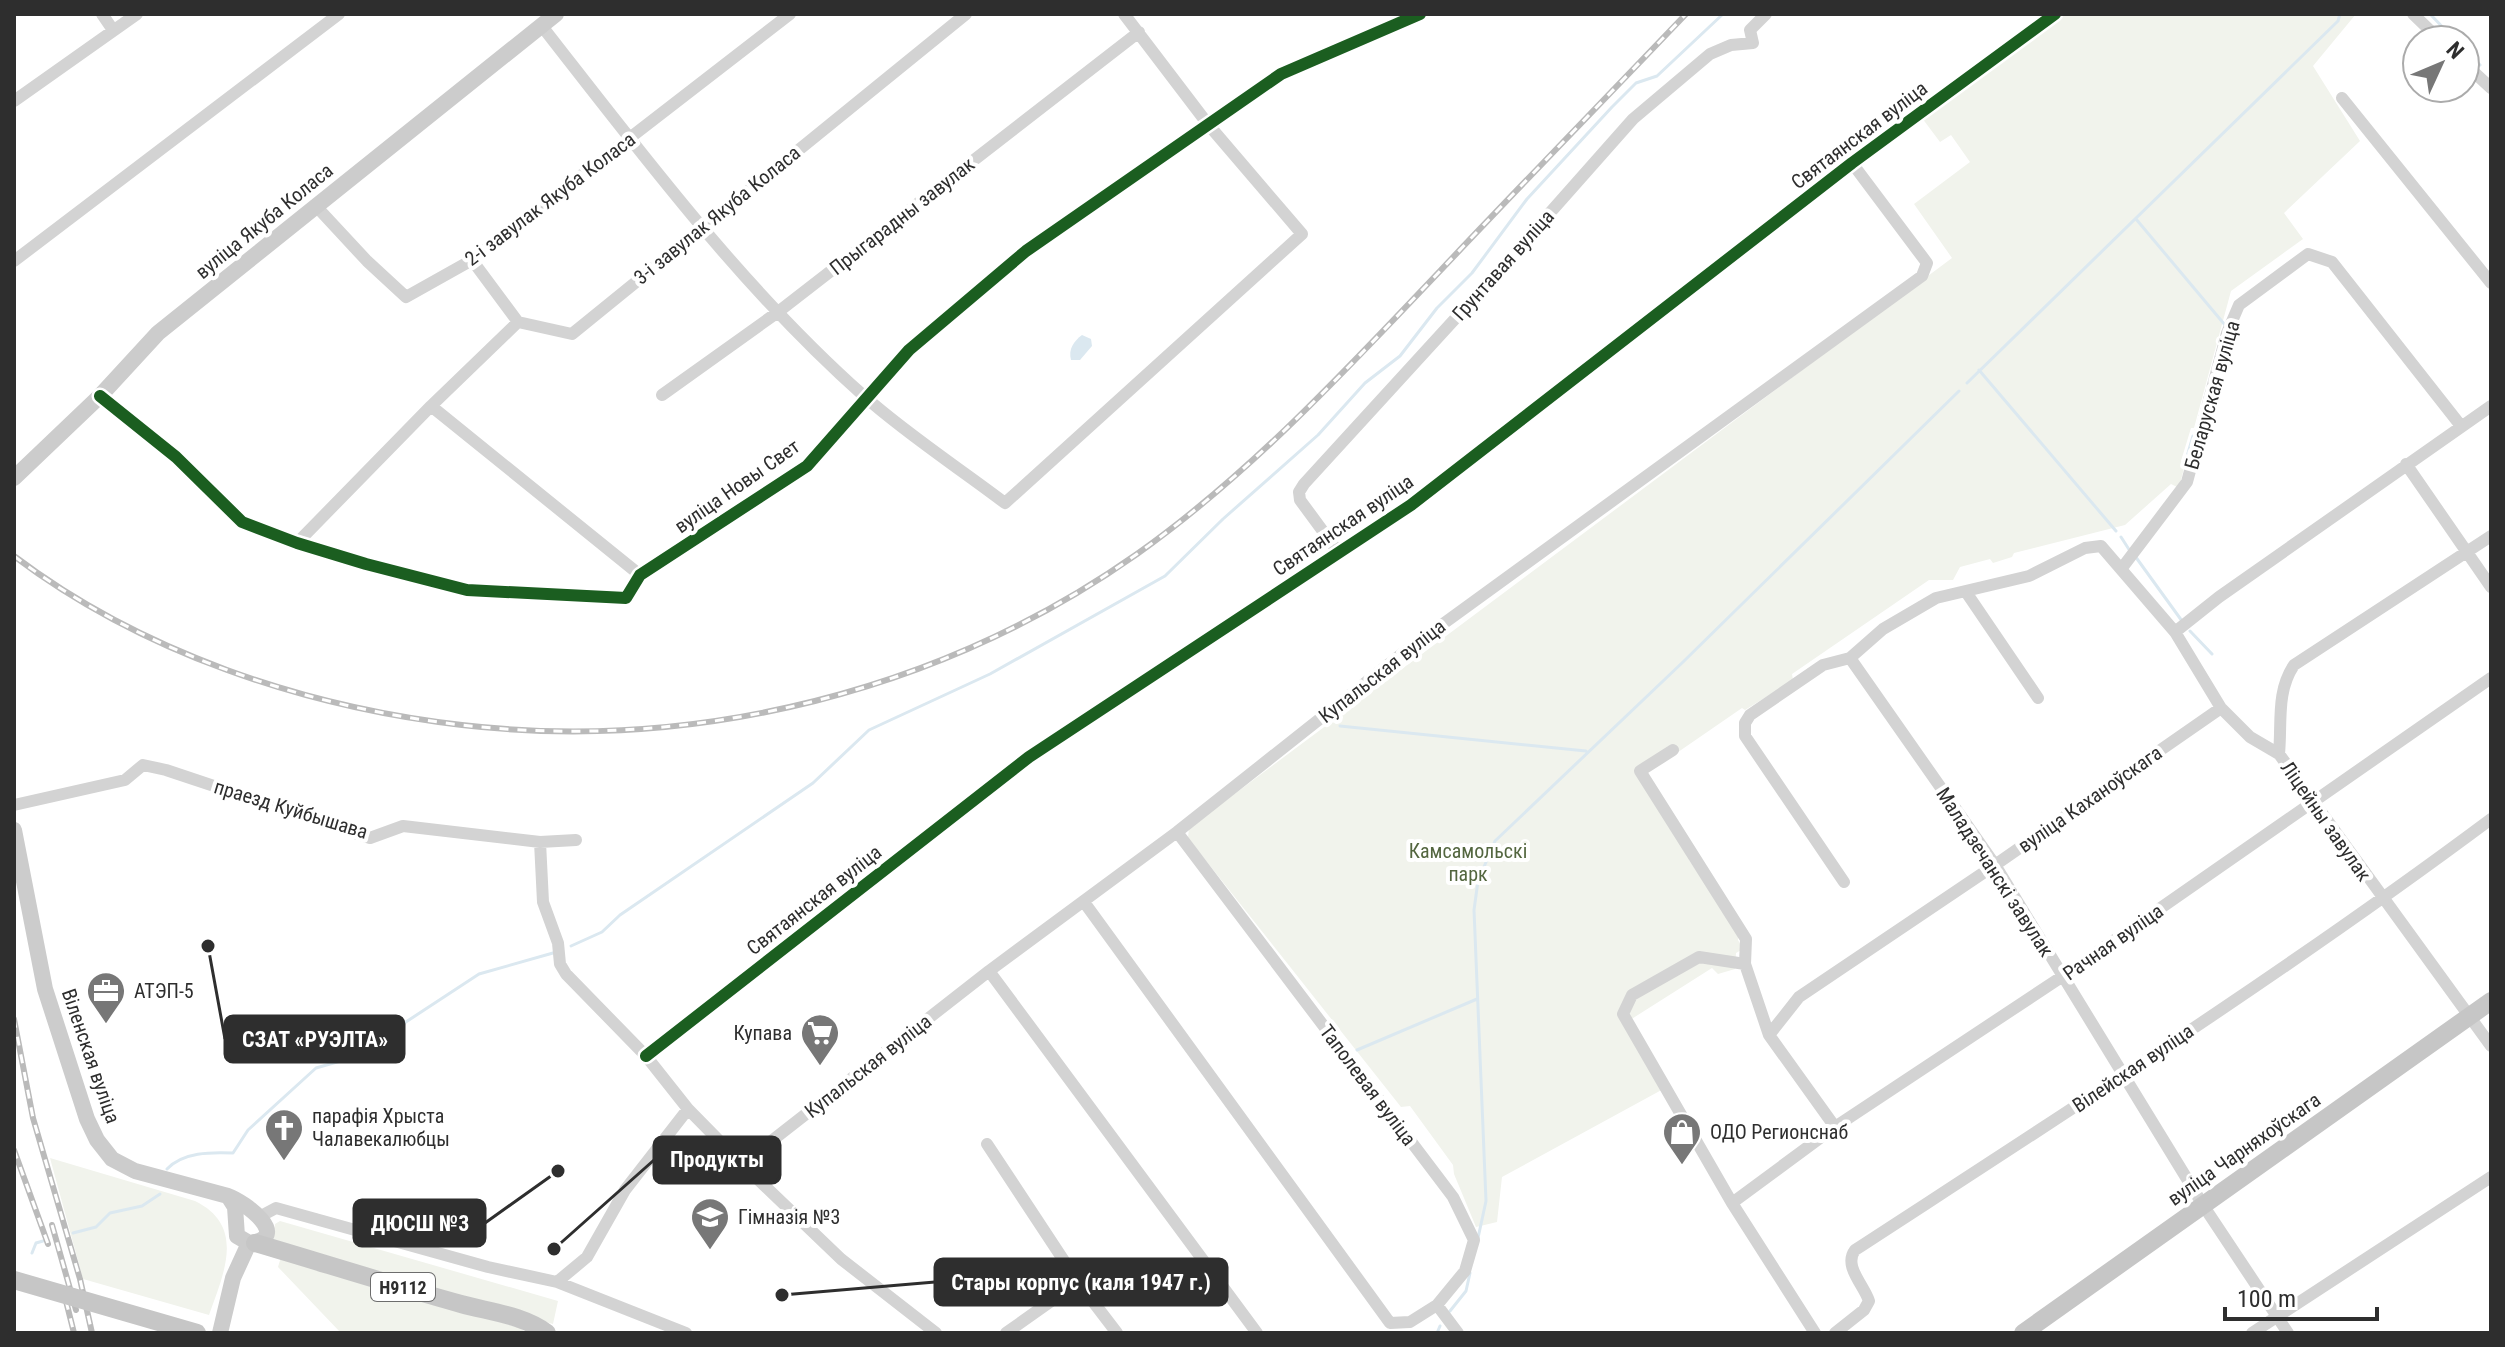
<svg xmlns="http://www.w3.org/2000/svg" width="2505" height="1347" font-family="'Roboto Condensed',sans-serif">
	<style>
		.green { fill: #f1f3ec }
		.water { fill: #dbe8f0 }
		.lines { fill: none; stroke-linecap: round; stroke-linejoin: round }
		.stream { stroke: #dbe8f0; stroke-width: 3 }
		.street { stroke: #d3d3d3; stroke-width: 12 }
		.secondary { stroke: #ccc; stroke-width: 16 }
		.primary { stroke: #c6c6c6; stroke-width: 18 }
		.rail-casing { stroke: #bababa; stroke-width: 6 }
		.rail { stroke: #fff; stroke-width: 3; stroke-dasharray: 9; stroke-linecap: butt }
		.primary-bridge { stroke: #c6c6c6; stroke-width: 18 }
		.cycleway-casing { stroke: #fff; stroke-width: 17 }
		.cycleway { stroke: #1b5e20; stroke-width: 12 }
		.labels { text-anchor: middle; dominant-baseline: central; stroke-width: 8; stroke-linejoin: round; paint-order: stroke }
		.shield { fill: #fff; stroke: #6d6d6d; stroke-width: 2 }
		.shield-label { font-size: 18px; font-weight: bold; fill: #2e2e2e }
		.street-label { font-size: 20px; fill: #2e2e2e; stroke: #fff }
		.park-label { font-size: 20px; fill: #53663f; stroke: #fff }
		.poi-label { font-size: 20px; fill: #2e2e2e; stroke: #fff; text-anchor: start }
		.leader { fill: none; stroke: #2e2e2e; stroke-width: 3 }
		.callout-dot { fill: #2e2e2e; stroke: #fff; stroke-width: 3 }
		.callout { fill: #2e2e2e; stroke: #2e2e2e; stroke-width: 3 }
		.callout-label { font-size: 22px; text-anchor: middle; font-weight: bold; fill: #fff }
	</style>
	<rect width="100%" height="100%" fill="#fff"/>
	<path class="green" d="M2063 14H2356L2313 66 2360 141 2284 213 2303 239 2231 291 2194 428H2191L2181 461 2186 460 2179 488 2171 484 2125 525 2014 553 2012 557 1993 563 1990 559 1960 567 1953 580H1929L1792 674 1793 680 1745 710 1742 708 1639 779 1691 858 1689 860 1739 934 1738 940 1743 949 1736 953 1735 969 1718 974 1712 968 1630 1020 1667 1087 1502 1177 1497 1222 1476 1227 1454 1174 1453 1165 1410 1106 1401 1107 1188 838 1189 828 1952 258 1914 204 1970 162 1951 135 1940 142 1922 118Z
		M50 1158 195 1201C246 1226 224 1273 209 1315L83 1279Z
		M280 1221 558 1301 553 1324 432 1291 273 1242 275 1224Z
		M281 1257 520 1328 527 1333H341L278 1267Z"/>
	<path class="water" d="M1082 335 1091 339 1092 346 1080 360H1071C1068 349 1074 341 1082 335Z"/>
	<g class="lines">
		<path class="stream" d="M2430 14 2455 40
			M2465 50 2480 65
			M2136 219 2225 325
			M1979 370 2116 531
			M1967 383 2338 21 2340 14
			M2184 467 2193 436
			M2121 537 2130 551
			M2135 556 2182 621
			M2190 631 2212 654
			M1340 726 1586 751
			M571 946 602 932 620 915 813 783 869 730 990 674 1165 576 1223 519 1318 435 1365 383 1400 356 1437 308 1472 273 1527 199 1612 107 1636 83 1657 76 1723 14
			M1357 1050 1477 999
			M167 1169C183 1152 211 1152 233 1153L248 1130 316 1068 351 1058 479 974 553 953
			M73 1233 96 1227 110 1213 142 1206 160 1194
			M1478 1238 1486 1201 1474 910 1478 881 1495 841 1683 662 1959 391
			M32 1253 36 1243 43 1241
			M1450 1311 1466 1291 1470 1273
			M1437 1333 1440 1326"/>
		<path class="street" d="M102 14 113 30
			M2413 14 2440 40
			M541 25C642 154 742 288 864 396 908 435 959 468 1005 503L1302 234 1207 123 1124 14
			M2465 64 2491 88
			M2342 98 2491 283
			M14 101 137 14
			M315 205 367 261 406 297 472 260 790 14
			M472 260 518 322 572 334 966 14
			M14 261 339 14
			M662 395 778 312 1139 32
			M100 396 176 457 242 522 297 543 366 564 467 590 626 598 640 575 807 466 909 350 1026 251 1281 74 1420 14
			M431 406 640 575
			M2406 464 2491 587
			M297 543 431 406 518 322
			M1339 553 1300 500 1299 492 1304 484 1486 285 1633 119 1710 54 1731 45 1753 43 1750 30 1766 14
			M2122 568 2187 482 2227 333 2239 305 2308 254 2332 262 2461 426
			M1966 592 2038 698
			M2175 632 2219 597 2491 406
			M1850 658 1995 865 2203 1205 2288 1333
			M1673 750 1640 771 1746 939 1745 964 1769 1035 1835 1127
			M2279 754C2282 722 2276 692 2294 665L2491 536
			M14 805 125 780 143 765 166 770 370 838 403 826 540 842 576 840
			M540 842 543 902 558 943 560 964 566 974 646 1056 688 1109 742 1164 841 1259 936 1333
			M1844 882 1745 736V723L1750 715 1823 665 1850 658 1883 629 1936 598 2029 576 2085 548 2101 546 2175 632 2221 708 2250 737 2279 754 2491 1046
			M1084 902 1390 1323 1410 1322 1437 1305 1465 1271 1474 1240 1453 1197 1177 832
			M1745 964 1699 957 1632 995 1623 1014 1732 1203 1815 1333
			M989 971 1257 1333
			M1769 1035 1799 997 1995 865 2221 708
			M646 1056 1029 757 1411 505 1852 163 2055 14
			M987 1144 1078 1282 1117 1333
			M742 1164 989 971 1177 832 1403 653 1922 276 1927 263 1852 163
			M1732 1203 1835 1127 2063 976 2491 678
			M261 1216 276 1208 488 1267 557 1282 686 1333
			M557 1282 587 1257 625 1190 688 1109
			M1437 1305 1458 1333
			M1006 1333 1078 1282
			M1835 1333 1864 1310 1869 1301C1864 1285 1843 1266 1855 1250 2070 1110 2286 972 2491 819
			M2252 1333 2491 1177"/>
		<path class="secondary" d="M14 478 100 396 158 333 556 14
			M14 830 45 989 87 1119 97 1140 112 1159 135 1171 228 1196C245 1202 293 1238 249 1243L237 1236 235 1207 228 1196
			M220 1333 233 1278 249 1243"/>
		<path class="primary" d="M255 1243C323 1263 392 1285 461 1304 490 1312 523 1315 547 1333
			M2023 1333 2491 1001"/>
		<defs>
			<path id="rail" d="M14 556C141 652 304 707 462 725 698 752 942 691 1137 554 1250 474 1345 371 1440 271 1521 185 1604 100 1686 14
				M14 1019 33 1118 80 1279 92 1333
				M14 1150 48 1244
				M52 1225 76 1310
				M66 1301 74 1333"/>
		</defs>
		<use href="#rail" class="rail-casing"/>
		<use href="#rail" class="rail"/>
		<path class="primary-bridge" d="M14 1280 197 1333"/>
		<defs>
			<path id="cycleway" d="M100 396 176 457 242 522 297 543 366 564 467 590 626 598 640 575 807 466 909 350 1026 251 1281 74 1420 14
				M646 1056 1029 757 1411 505 1852 163 2055 14"/>
		</defs>
		<use href="#cycleway" class="cycleway-casing"/>
		<use href="#cycleway" class="cycleway"/>
	</g>
	<defs>
		<symbol id="office-pin" viewBox="-11 -11 22 30"><path d="M0 17L-7.5 6A9.5 9.5 0 1 1 7.5 6Z" fill="#777" stroke="#fff"/><path d="M-6-3h4V-5.5h4V-3h4V5H-6ZM-1-4.5V-3h2v-1.5ZM-6 0V1H6V0Z" fill="#fff"/></symbol>
		<symbol id="supermarket-pin" viewBox="-11 -11 22 30"><path d="M0 17L-7.5 6A9.5 9.5 0 1 1 7.5 6Z" fill="#777" stroke="#fff"/><path d="M-6-5.5h2.5l.6 2H6L4.5 2H-2.5L-4.4-4H-6ZM-1.5 3.2a1.3 1.3 0 1 0 .1 0ZM3 3.2a1.3 1.3 0 1 0 .1 0Z" fill="#fff"/></symbol>
		<symbol id="church-pin" viewBox="-11 -11 22 30"><path d="M0 17L-7.5 6A9.5 9.5 0 1 1 7.5 6Z" fill="#777" stroke="#fff"/><path d="M-1.2-6h2.4v3.5h3.3v2.4h-3.3V6h-2.4V-.1h-3.3v-2.4h3.3Z" fill="#fff"/></symbol>
		<symbol id="shop-pin" viewBox="-11 -11 22 30"><path d="M0 17L-7.5 6A9.5 9.5 0 1 1 7.5 6Z" fill="#777" stroke="#fff"/><path d="M-5-2.5h2.3a2.7 3.5 0 0 1 5.4 0H5L5.5 6h-11ZM-1.5-2.5h3a1.5 2.3 0 0 0-3 0Z" fill="#fff"/></symbol>
		<symbol id="school-pin" viewBox="-11 -11 22 30"><path d="M0 17L-7.5 6A9.5 9.5 0 1 1 7.5 6Z" fill="#777" stroke="#fff"/><path d="M0-5L7-2L0 1L-7-2ZM-4 1L0 2.5L4 1V4Q0 6-4 4Z" fill="#fff"/></symbol>
	</defs>
	<g fill-rule="evenodd">
		<use href="#office-pin" x="84" y="969" width="44" height="60"/>
		<use href="#supermarket-pin" x="798" y="1011" width="44" height="60"/>
		<use href="#church-pin" x="262" y="1106" width="44" height="60"/>
		<use href="#shop-pin" x="1660" y="1110" width="44" height="60"/>
		<use href="#school-pin" x="688" y="1195" width="44" height="60"/>
	</g>
	<g class="labels">
		<rect class="shield" x="371" y="1273" width="64" height="28" rx="6"/>
		<g class="shield-label">
			<text x="403" y="1287">Н9112</text>
		</g>
		<g class="street-label">
			<text transform="translate(1859 135) rotate(-37)">Святаянская вуліца</text>
			<text transform="translate(550 199) rotate(-37)">2-і завулак Якуба Коласа</text>
			<text transform="translate(717 215) rotate(-39)">3-і завулак Якуба Коласа</text>
			<text transform="translate(902 216) rotate(-38)">Прыгарадны завулак</text>
			<text transform="translate(264 221) rotate(-39)">вуліца Якуба Коласа</text>
			<text transform="translate(1503 265) rotate(-48)">Грунтавая вуліца</text>
			<text transform="translate(2212 395) rotate(-74)">Беларуская вуліца</text>
			<text transform="translate(737 486) rotate(-35)">вуліца Новы Свет</text>
			<text transform="translate(1343 525) rotate(-34)">Святаянская вуліца</text>
			<text transform="translate(1382 671) rotate(-38)">Купальская вуліца</text>
			<text transform="translate(2090 799) rotate(-35)">вуліца Каханоўскага</text>
			<text transform="translate(291 809) rotate(17)">праезд Куйбышава</text>
			<text transform="translate(2326 821) rotate(55)">Ліцейны завулак</text>
			<text transform="translate(1995 872) rotate(57)">Маладзечанскі завулак</text>
			<text transform="translate(814 900) rotate(-38)">Святаянская вуліца</text>
			<text transform="translate(2113 942) rotate(-35)">Рачная вуліца</text>
			<text transform="translate(91 1056) rotate(71)">Віленская вуліца</text>
			<text transform="translate(868 1066) rotate(-38)">Купальская вуліца</text>
			<text transform="translate(2133 1068) rotate(-34)">Вілейская вуліца</text>
			<text transform="translate(1368 1085) rotate(53)">Таполевая вуліца</text>
			<text transform="translate(2244 1149) rotate(-35)">вуліца Чарняхоўскага</text>
		</g>
		<g class="park-label">
			<text x="1468" y="851">Камсамольскі<tspan x="1468" dy="23">парк</tspan></text>
		</g>
		<g class="poi-label">
			<text x="134" y="991">АТЭП-5</text>
			<text x="792" y="1033" text-anchor="end">Купава</text>
			<text x="312" y="1116">парафія Хрыста<tspan x="312" dy="23">Чалавекалюбцы</tspan></text>
			<text x="1710" y="1132">ОДО Регионснаб</text>
			<text x="738" y="1217">Гімназія №3</text>
		</g>
	</g>
	<path class="leader" d="M208 946L225 1039M554 1249L654 1160M558 1171L485 1223M782 1295L935 1282"/>
	<g class="callout-dot">
		<circle cx="208" cy="946" r="8"/>
		<circle cx="554" cy="1249" r="8"/>
		<circle cx="558" cy="1171" r="8"/>
		<circle cx="782" cy="1295" r="8"/>
	</g>
	<g class="callout">
		<rect x="225" y="1016" width="179" height="46" rx="8"/>
		<rect x="654" y="1137" width="126" height="46" rx="8"/>
		<rect x="354" y="1200" width="131" height="46" rx="8"/>
		<rect x="935" y="1259" width="292" height="46" rx="8"/>
	</g>
	<g class="callout-label">
		<text x="315" y="1047">СЗАТ «РУЭЛТА»</text>
		<text x="717" y="1167">Продукты</text>
		<text x="420" y="1231">ДЮСШ №3</text>
		<text x="1081" y="1290">Стары корпус (каля 1947 г.)</text>
	</g>
	<rect width="2505" height="1347" fill="none" stroke="#2e2e2e" stroke-width="32"/>
	<g transform="translate(2441 64) rotate(46)"><circle r="38" fill="#ffffff" stroke="#ababab" stroke-width="2"/>
	<path d="M0-6L14 30L0 20L-14 30Z" fill="#777777"/>
	<text y="-12" font-size="22" font-weight="bold" text-anchor="middle" fill="#2e2e2e">N</text>
	</g>
	<path d="M2225 1307v12h152v-12" fill="none" stroke="#2e2e2e" stroke-width="4"/>
	<text x="2237" y="1307" font-size="24" fill="#2e2e2e" stroke="#ffffff" stroke-width="6" paint-order="stroke">100 m</text>
</svg>
